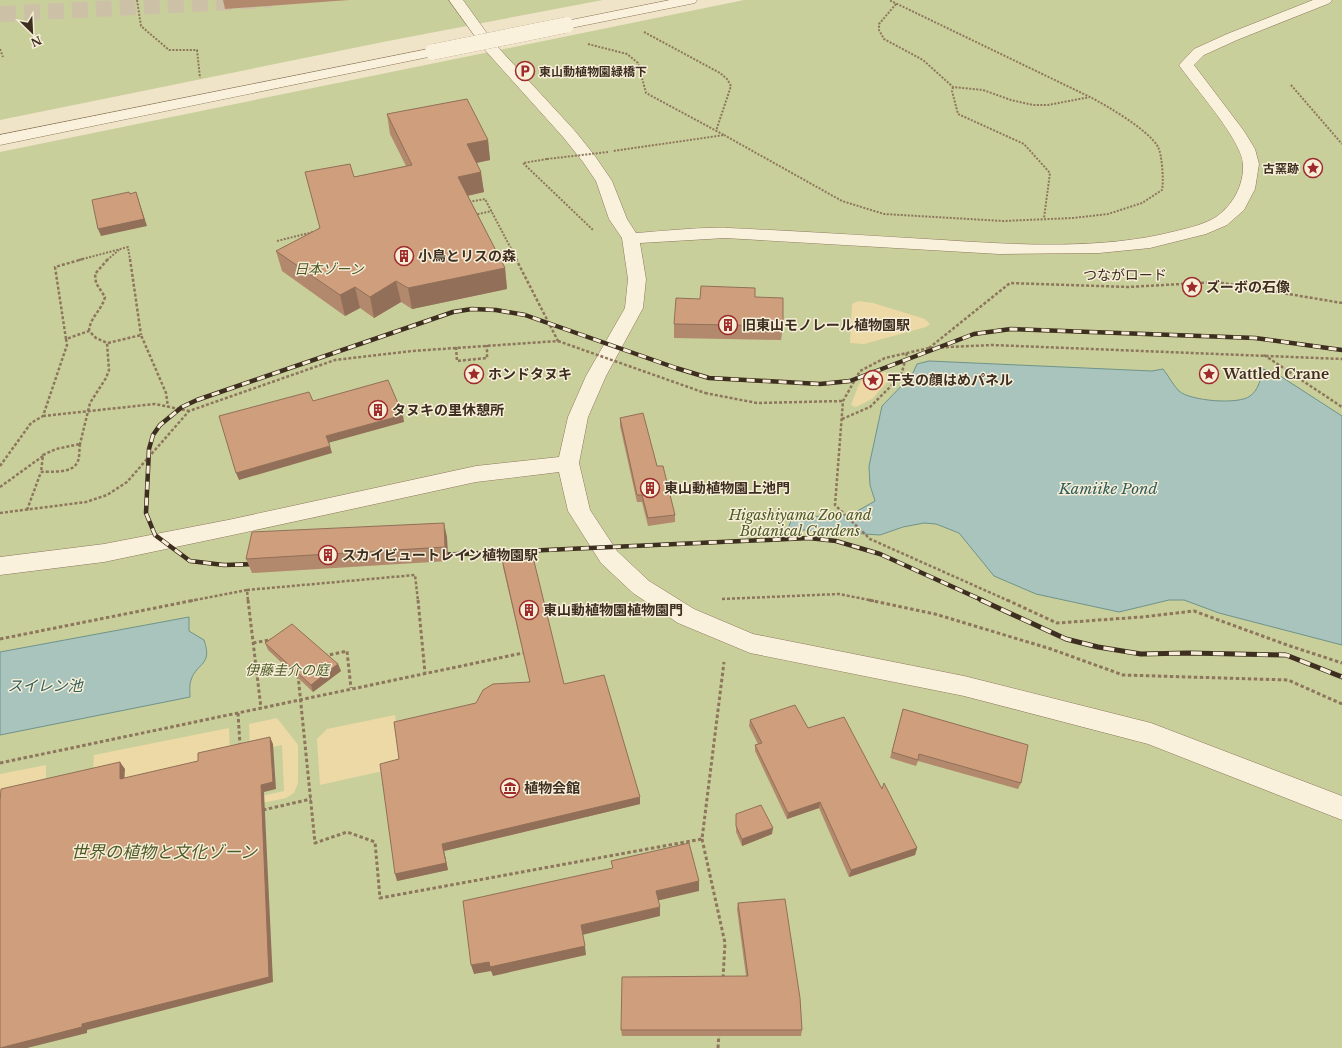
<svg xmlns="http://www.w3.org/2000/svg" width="1342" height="1048" font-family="'Libre Baskerville','Noto Sans JP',serif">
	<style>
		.green { fill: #c9cf9b }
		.sand { fill: #ecd9a5 }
		.water { fill: #a9c4bc; stroke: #6f938a }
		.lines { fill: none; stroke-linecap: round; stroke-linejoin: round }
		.highway-tunnel { stroke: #ccc0a6; stroke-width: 16; stroke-dasharray: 16 8; stroke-linecap: butt }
		.minor-casing { stroke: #8d765c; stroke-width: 1 }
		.path-far2 { stroke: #8d765c; stroke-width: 2; stroke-dasharray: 2 1.5; stroke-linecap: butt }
		.path-far1 { stroke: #8d765c; stroke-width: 2.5; stroke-dasharray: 3 2; stroke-linecap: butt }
		.path { stroke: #8d765c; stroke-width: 3; stroke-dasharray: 3.5 2.5; stroke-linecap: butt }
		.minor { fill: #faf1dc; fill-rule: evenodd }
		.rail-far1-casing { stroke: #3d2e20; stroke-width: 4.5 }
		.rail-casing { stroke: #3d2e20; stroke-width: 5 }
		.rail-far1 { stroke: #f7eed8; stroke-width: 3; stroke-dasharray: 8; stroke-linecap: butt }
		.rail { stroke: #f7eed8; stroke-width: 3.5; stroke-dasharray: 11; stroke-linecap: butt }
		.minor-bridge-casing { stroke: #8d765c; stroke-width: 16; stroke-linecap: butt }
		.path-bridge-far1 { stroke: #8d765c; stroke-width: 2; stroke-dasharray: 2 1.5; stroke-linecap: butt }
		.path-bridge { stroke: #8d765c; stroke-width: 2.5; stroke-dasharray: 3 2; stroke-linecap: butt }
		.minor-bridge { stroke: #faf1dc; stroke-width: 16 }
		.wall { fill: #b2896c }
		.shaded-wall { fill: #916f58 }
		.building { fill: #cf9f7d; stroke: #916f58 }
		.labels { text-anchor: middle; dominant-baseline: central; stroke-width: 3; stroke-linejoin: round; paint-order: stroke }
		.far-poi-label { font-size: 12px; font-weight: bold; fill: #3d2e20; stroke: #f7eed8; text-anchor: start }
		.poi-label { font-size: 14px; font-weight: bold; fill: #3d2e20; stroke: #f7eed8; text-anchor: start }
		.park-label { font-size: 14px; font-style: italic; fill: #4d5a26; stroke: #f7eed8 }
		.street-label { font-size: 14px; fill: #3d2e20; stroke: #f7eed8 }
		.water-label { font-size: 15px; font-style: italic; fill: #2f5d5a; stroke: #f7eed8 }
		.near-park-label { font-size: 17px; font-style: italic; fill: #4d5a26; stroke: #f7eed8 }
	</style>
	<rect width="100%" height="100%" fill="#f0e4c8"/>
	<path class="green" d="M0 0H603L388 41 0 120Z
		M744 0H1342V1048H0V152Z"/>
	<path class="sand" d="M858 301 873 303 925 319 930 324 926 327 864 344 850 343 852 304Z
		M886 372 887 382 872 399 856 407 851 405C861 381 858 375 886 372Z
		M395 715 401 767 320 785 317 739 327 729Z
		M277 718 298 745V783L294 793 286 798 146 828 212 807 284 791 282 745 250 752 249 724Z
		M229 728 230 755 122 780 93 772 94 755Z
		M46 765V782L0 804V774Z"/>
	<path class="water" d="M929 361 1152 371 1163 369C1168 375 1173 385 1179 391 1190 401 1239 405 1250 396 1258 390 1259 383 1262 375L1259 368 1274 372 1342 416V645L1219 613 1184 600H1169L1119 612 1036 594 994 576 959 533 936 524 924 523 903 527 880 535 788 529 792 518 852 514 875 501 870 485 869 466 882 406 912 375 917 364Z
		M189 617V631L204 640C213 666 197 662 191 680 189 685 190 691 190 697L0 735V652Z"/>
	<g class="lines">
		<path class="highway-tunnel" d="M0 14 271 0"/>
		<defs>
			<path id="minor" d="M449 0H463L494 43 575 131 595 156 612 181 627 219 636 233C666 231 698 227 728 228 800 231 871 236 943 240 1017 245 1104 250 1176 231 1189 228 1205 224 1216 217 1233 205 1244 185 1243 164 1242 140 1194 87 1179 65L1194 49 1227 34 1313 0H1332L1330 3 1237 40 1204 55 1194 65 1244 131 1255 149 1259 164 1255 189 1244 210 1227 225 1206 234 1150 248 1099 253 999 254 725 238 640 243 646 279 643 308 606 376 588 417 579 463 590 510 617 551 649 581 694 609 753 634 964 676 1151 723 1342 796V820L1148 744 964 696 750 653 678 623 633 593 601 563 568 511 559 472 476 482 228 536 104 562 0 575V557L104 544 228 520 476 466 559 457 568 417 586 376 625 308 628 279 622 238 609 219 596 181 583 162 563 137 484 49Z
				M670 0H697L695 3 690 4 566 29 561 28 559 25 561 22 566 21Z
				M433 48 438 49 440 52 438 55 0 145V135Z"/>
		</defs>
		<use href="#minor" class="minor-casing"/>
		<path class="path-far2" d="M137 0 141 26 169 50H197L200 78
			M896 4 879 24V30L884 39 923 60 953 87 983 90 1011 100 1033 105H1048L1090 97
			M644 32 720 73 727 79 731 86 716 131
			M588 44 627 54 638 63 646 93 724 135 613 151
			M0 49 3 57
			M1291 85 1342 144
			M953 87 952 91 958 114 1024 144 1050 173 1044 218
			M724 135 842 201 884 214 1003 221 1073 218 1108 214 1142 203 1162 190C1164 182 1162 154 1158 147 1149 130 1107 106 1090 97L889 0
			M547 159 523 163 593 230
			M469 202 485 199 517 260
			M474 215 492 211
			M277 241 313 232
			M79 260 128 247 130 260
			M107 260 119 250"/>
		<path class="path-far1" d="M130 259 141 335
			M89 331C90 317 102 310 105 297L96 283 95 274 108 259
			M66 339 55 267 83 259
			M108 343 141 335 166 393 168 407
			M456 347 457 361 487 358V345
			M929 348 1010 283 1128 287 1217 282 1342 303
			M1264 355 1342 407
			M705 393 757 403 843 401
			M43 416 155 404 189 411
			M842 419 870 407 901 376 907 353
			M80 444C79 450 80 458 77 463 71 474 51 471 41 472L43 455 56 449Z
			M0 466 31 423 43 416 67 345 66 339 89 331 96 338 107 343 109 370 106 378 90 403 80 444
			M0 487 43 456
			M27 510 41 472
			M0 513 86 502 107 495 127 482 189 411 335 360 412 351 558 341 516 259
			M247 590 415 575 418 601
			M722 599 839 594 874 601
			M190 601 247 590 248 601
			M1009 601 870 539 835 505 843 401 860 371 885 358 929 348 992 345 1342 359"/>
		<path class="path" d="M248 600 261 708
			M418 600 425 673
			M869 600 935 614 1051 649 1123 675 1288 680 1342 704
			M1007 600 1057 623 1142 617 1194 611 1287 645 1342 663
			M0 639 195 600
			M253 643 274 639
			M324 656 347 651 351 688
			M257 670 286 664
			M298 675 315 843 347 832 375 842 380 898 702 839 724 662
			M238 713 240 745
			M0 763 523 653
			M263 810 311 799
			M702 839 725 943 723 978
			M718 1048 719 1033"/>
		<use href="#minor" class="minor"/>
		<defs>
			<path id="rail-far1" d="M437 555 809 538 836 541 880 554 984 601
				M259 564 224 565 190 561 155 535 146 513 149 449 153 435 160 425 182 407 197 400 453 312 472 309 496 310 525 315 676 368 709 378 820 384 850 381 974 334 1011 329 1255 338 1342 350"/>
			<path id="rail" d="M981 600 1066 639 1098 647 1141 654 1189 653 1286 655 1342 677"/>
		</defs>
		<use href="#rail-far1" class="rail-far1-casing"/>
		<use href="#rail" class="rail-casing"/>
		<use href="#rail-far1" class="rail-far1"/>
		<use href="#rail" class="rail"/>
		<defs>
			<path id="minor-bridge" d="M433 52 566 25"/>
		</defs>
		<use href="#minor-bridge" class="minor-bridge-casing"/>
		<path class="path-bridge-far1" d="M547 159 608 152"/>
		<path class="path-bridge" d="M558 341 705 393"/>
		<use href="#minor-bridge" class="minor-bridge"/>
	</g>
	<path class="wall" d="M223 0H349L225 9Z
		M387 114 488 140 490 160 477 163 484 192 468 196 505 268 507 289 412 309 401 302 374 318 360 308 345 316 282 271 276 251 320 228 305 172 354 177 406 166 390 134Z
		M755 297 783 326 781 340 674 338V324L700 299Z
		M620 418 657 466 675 515V522L648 526 642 502H637L620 426Z
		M447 537 448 561 252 573 246 559Z
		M502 559 564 684 640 804 444 851 448 870 397 881 399 759 476 703 530 682 503 567Z
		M265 643 338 664 341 671 313 692 268 650Z
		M903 709 1021 783 1018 789 918 761 916 766 890 758Z
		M750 720 808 728 882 789 917 848 915 855 849 877 819 808 787 819 755 751V745L758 744 749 726Z
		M736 814 772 834 742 846 736 832Z
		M738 903 802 1030 801 1036H622L621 1030 746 976 737 909Z"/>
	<path class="shaded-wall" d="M488 140 490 160 470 164 467 144Z
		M481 172 484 192 461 197 458 177Z
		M136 192 147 226 101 236 98 229Z
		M505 268 507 289 412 309 408 288Z
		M396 281 401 302 374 318 370 297Z
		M355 287 360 308 345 316 340 295Z
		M403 415 404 422 328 443 326 436Z
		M330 446 332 453 239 480 236 473Z
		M444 523 447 537 448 561 445 547Z
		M338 664 341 671 313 692 311 685Z
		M270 737 273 744 276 789 264 792 273 982 87 1030V1033L27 1048H0L82 1024 261 785Z
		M120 762 125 769 124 785 120 779Z
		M640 797V804L444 851 448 870 397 881 395 874 442 844Z
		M820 802 819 808 787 819 788 813Z
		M773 828 772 834 742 846V839Z
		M917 848 915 855 849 877 851 870Z
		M699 881V891L656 901V891Z
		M660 907V916L582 935 581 925Z
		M585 946 586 955 493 976 491 971 474 974 471 965Z"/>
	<path class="building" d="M467 99 488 140 467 144 481 172 458 177 505 268 408 288 396 281 370 297 355 287 340 295 276 251 320 228 305 172 350 164 354 177 412 165 387 114Z
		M129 192 130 194 136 192 144 219 98 229 92 200Z
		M701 286 755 288V297L783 298V326L674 324 676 298 700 299Z
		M388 380 403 415 326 436 330 446 236 473 219 416 309 392 313 401Z
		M643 413 657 466H663L675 515 648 518 642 495H637L620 418Z
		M444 523 445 547 246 559 252 532Z
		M532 553 564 684 604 675 640 797 442 844 446 863 395 874 380 764 399 759 394 722 476 703 483 690 493 684 530 682 502 559Z
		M292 624 338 664 311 685 265 643Z
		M795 705 808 728 844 717 882 789 884 783 917 848 851 870 820 802 788 813 755 745 762 743 750 720Z
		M903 709 1028 745 1021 783 919 754 918 760 892 752Z
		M270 737 273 782 261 785 269 977 82 1024V1027L0 1048V801L1 789 120 762V779L198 761V753Z
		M761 805 773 828 742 839 736 826V814Z
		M689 843 699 881 656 891 660 907 581 925 585 946 490 967 489 962 471 965 463 901 613 868 611 861Z
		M785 899 800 998 802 1030H621L622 977 748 976 738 903Z"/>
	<defs>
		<symbol id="parking-ring" viewBox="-11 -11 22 22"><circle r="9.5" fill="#f7eed8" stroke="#9e2a2b" stroke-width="1.5"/><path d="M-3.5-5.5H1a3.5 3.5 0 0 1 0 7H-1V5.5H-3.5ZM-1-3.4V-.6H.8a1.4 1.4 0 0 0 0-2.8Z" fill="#9e2a2b"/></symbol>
		<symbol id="sight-ring" viewBox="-11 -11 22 22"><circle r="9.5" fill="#f7eed8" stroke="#9e2a2b" stroke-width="1.5"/><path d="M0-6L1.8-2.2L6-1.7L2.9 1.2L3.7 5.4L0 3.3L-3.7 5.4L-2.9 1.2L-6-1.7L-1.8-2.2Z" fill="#9e2a2b"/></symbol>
		<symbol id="building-ring" viewBox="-11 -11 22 22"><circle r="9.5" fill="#f7eed8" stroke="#9e2a2b" stroke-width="1.5"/><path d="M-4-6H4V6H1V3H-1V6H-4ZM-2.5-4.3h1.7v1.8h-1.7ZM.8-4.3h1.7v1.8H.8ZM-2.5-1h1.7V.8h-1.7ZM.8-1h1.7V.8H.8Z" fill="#9e2a2b"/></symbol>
		<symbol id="museum-ring" viewBox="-11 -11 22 22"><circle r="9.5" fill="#f7eed8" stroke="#9e2a2b" stroke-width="1.5"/><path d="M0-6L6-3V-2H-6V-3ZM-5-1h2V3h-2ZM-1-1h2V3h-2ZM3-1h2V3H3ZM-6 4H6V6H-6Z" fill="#9e2a2b"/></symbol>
	</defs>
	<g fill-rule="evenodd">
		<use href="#parking-ring" x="514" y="60" width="22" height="22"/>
		<use href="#sight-ring" x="1302" y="157" width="22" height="22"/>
		<use href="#building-ring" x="393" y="245" width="22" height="22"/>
		<use href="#sight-ring" x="1181" y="276" width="22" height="22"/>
		<use href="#building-ring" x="717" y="314" width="22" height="22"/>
		<use href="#sight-ring" x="463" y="363" width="22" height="22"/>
		<use href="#sight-ring" x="1198" y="363" width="22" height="22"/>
		<use href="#sight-ring" x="862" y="369" width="22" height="22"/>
		<use href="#building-ring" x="367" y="399" width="22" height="22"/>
		<use href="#building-ring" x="639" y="477" width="22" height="22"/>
		<use href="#building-ring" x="317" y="544" width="22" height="22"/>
		<use href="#building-ring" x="518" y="599" width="22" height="22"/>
		<use href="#museum-ring" x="499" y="777" width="22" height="22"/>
	</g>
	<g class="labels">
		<g class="far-poi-label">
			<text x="539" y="71">東山動植物園緑橋下</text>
			<text x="1299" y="168" text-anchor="end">古窯跡</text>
		</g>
		<g class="poi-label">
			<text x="418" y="256">小鳥とリスの森</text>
			<text x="1206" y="287">ズーボの石像</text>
			<text x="742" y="325">旧東山モノレール植物園駅</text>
			<text x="488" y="374">ホンドタヌキ</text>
			<text x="1223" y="374">Wattled Crane</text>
			<text x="887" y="380">干支の顔はめパネル</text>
			<text x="392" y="410">タヌキの里休憩所</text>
			<text x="664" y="488">東山動植物園上池門</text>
			<text x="342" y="555">スカイビュートレイン植物園駅</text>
			<text x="543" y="610">東山動植物園植物園門</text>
			<text x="524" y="788">植物会館</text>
		</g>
		<g class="park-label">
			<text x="329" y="269">日本ゾーン</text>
			<text x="800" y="515">Higashiyama Zoo and<tspan x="800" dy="16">Botanical Gardens</tspan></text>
			<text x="287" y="670">伊藤圭介の庭</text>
		</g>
		<g class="street-label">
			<text x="1125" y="275">つながロード</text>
		</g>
		<g class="water-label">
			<text x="1108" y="488">Kamiike Pond</text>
			<text x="45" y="685">スイレン池</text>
		</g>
		<g class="near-park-label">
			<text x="164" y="852">世界の植物と文化ゾーン</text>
		</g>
	</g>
	<g transform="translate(32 32) rotate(156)" stroke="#f7eed8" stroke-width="3" paint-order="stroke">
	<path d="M0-3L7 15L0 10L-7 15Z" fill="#3d2e20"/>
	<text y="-6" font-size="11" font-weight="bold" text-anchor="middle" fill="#3d2e20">N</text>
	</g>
</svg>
